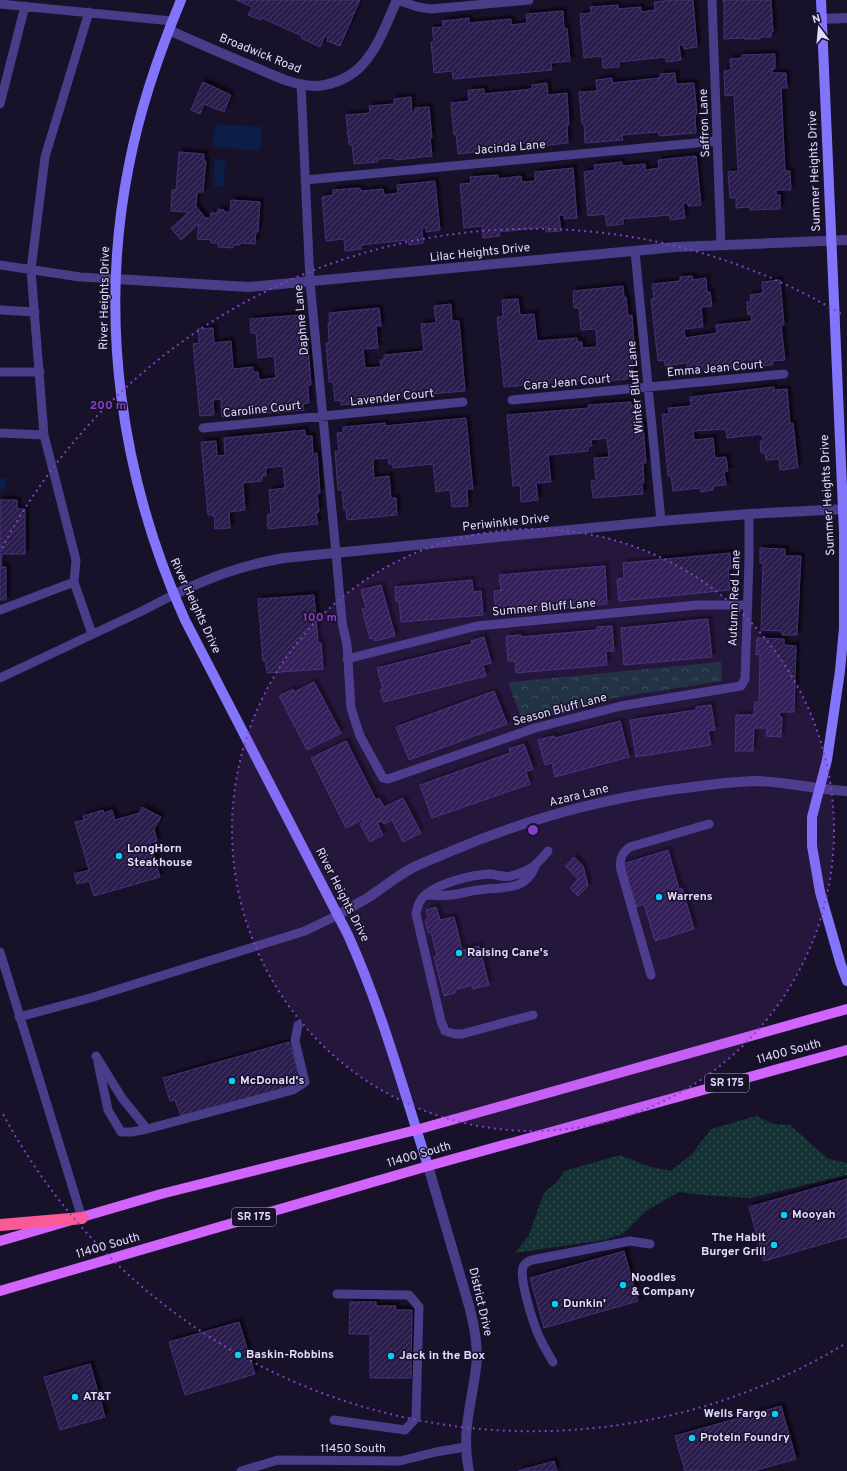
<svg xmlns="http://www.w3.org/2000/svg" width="847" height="1471" font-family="Overpass,sans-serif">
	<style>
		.grass { fill: url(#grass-dots) }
		.park { fill: url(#park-crowns) }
		.water { fill: #0c1d48 }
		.building { fill: url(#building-hatch); stroke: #443076; filter: url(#shadow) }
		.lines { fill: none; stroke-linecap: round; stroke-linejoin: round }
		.lane { stroke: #473d88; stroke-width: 9 }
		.street { stroke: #473d88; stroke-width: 10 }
		.secondary { stroke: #8374fc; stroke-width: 10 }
		.primary { stroke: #d064fc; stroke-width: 10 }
		.highway { stroke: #fc5999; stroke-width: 12 }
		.ring { fill: none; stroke: #853ec5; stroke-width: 2; stroke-dasharray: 2 4 }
		.poi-dot { fill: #0bcefa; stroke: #18112a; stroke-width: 1.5 }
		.labels { text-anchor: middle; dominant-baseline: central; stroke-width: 3; stroke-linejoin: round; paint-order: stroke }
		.shield { fill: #18112a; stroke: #a59ebe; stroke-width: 1 }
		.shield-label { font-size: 11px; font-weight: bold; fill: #e2dbfe }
		.street-label { font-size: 12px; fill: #e2dbfe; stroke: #18112a }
		.poi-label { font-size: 12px; font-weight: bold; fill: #e2dbfe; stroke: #18112a; text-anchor: start }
		.centre { fill: #853ec5; stroke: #18112a; stroke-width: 2 }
		.ring-label { font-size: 12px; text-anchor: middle; font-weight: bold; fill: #853ec5; stroke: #18112a; stroke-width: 3; stroke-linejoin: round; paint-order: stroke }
	</style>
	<defs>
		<pattern id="grass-dots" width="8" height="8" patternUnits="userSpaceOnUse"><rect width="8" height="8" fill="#143234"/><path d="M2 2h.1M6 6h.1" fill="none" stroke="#364f52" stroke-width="1.8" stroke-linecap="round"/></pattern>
		<pattern id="park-crowns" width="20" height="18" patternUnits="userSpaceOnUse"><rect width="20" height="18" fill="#143234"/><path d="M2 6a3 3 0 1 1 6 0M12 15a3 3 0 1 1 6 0" fill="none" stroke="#364f52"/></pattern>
		<pattern id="building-hatch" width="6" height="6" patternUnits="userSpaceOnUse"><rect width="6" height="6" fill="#2b1e4b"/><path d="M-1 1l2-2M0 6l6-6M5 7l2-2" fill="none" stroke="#493e66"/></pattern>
		<filter id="shadow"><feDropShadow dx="3.5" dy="-3.5" stdDeviation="1" flood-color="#0009"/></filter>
	</defs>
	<rect width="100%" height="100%" fill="#18112a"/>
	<path class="grass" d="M756 1116 773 1124 790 1125 827 1158 847 1163V1175L750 1198 702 1195 679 1192 646 1211 623 1234 604 1240 515 1253 529 1235 544 1193 557 1182 564 1171 620 1155 647 1166 671 1171 693 1153 711 1129Z"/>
	<path class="park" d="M721 662 722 681 614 698 523 723 509 685V683L511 682Z"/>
	<path class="water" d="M215 124 262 127 260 151 213 147Z
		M215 160 226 161 223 187 213 186Z
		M0 478H6L5 491H0Z"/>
	<path class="building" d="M236 0H360L340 46 327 41 328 38 325 36 320 47 301 38 302 36 262 18 261 20 248 15 252 7Z
		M673 0H693L697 47 684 49V45H679L681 60 666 62V57L619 62V67L603 68 602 56 584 58 580 14 591 13 590 7 618 5V9L641 7V12L655 10 654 2Z
		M723 0H771L773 32H771V37H760V39H744V38L724 39V2H723Z
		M563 11 564 29 567 28 570 61 551 63 552 70 453 79 452 71 434 73 431 42H434L432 28 443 27 442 21 469 18V23L511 19V25L527 23 526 14Z
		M775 54V69H772V73H786L787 88H781L785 171H790L791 190H776V195H780V209L750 210V207L736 208V198H730L728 172 738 171 734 95 725 96 724 71 731 70 730 59 742 58V55Z
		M675 73 676 84 694 83 697 114H695L696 133 659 136V132L622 135 623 140 585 143 584 124H582L579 92 597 91 596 80 612 78V83L660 78V74Z
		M203 82 231 95 224 112 204 104 200 114 191 110Z
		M547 83 548 95 567 93 569 125H567L568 143 532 147 531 143 494 146 495 150 458 154 456 135H454L451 103 469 101 468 90 484 89V94L532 89V85Z
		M411 97 412 112H415V108L429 107 432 138H430L432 156 395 160V158L377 159 378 162 354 164 352 145H349L346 115 370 113 369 106 394 104V99Z
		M179 152 204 154V161H206L203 192H197L196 206 205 218H210L211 213H217L218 209 224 210V212H230L231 200 260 202 258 232H256L255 244 240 243V245H233V248L218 247V243H211V240L197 239 199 224 181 240 171 228 189 212 171 211 172 190H176Z
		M696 156 701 205 688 206V203H683L685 218 670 220V215L623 219V224L607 226 605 214 588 216 584 172 595 170 594 165 622 162V166L645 164V170L659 168 658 160Z
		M573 168 577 218 564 219V215H559L561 231 546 232V227L499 232 500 236 483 238 482 226 464 228 460 184 471 183 470 177 498 175V179L521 176 522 182 535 181V172Z
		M435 181 440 230 426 232V228H422L423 243 409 245 408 240 361 245 362 249 345 251 344 239 326 241 322 197 333 195V190L360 188 361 191 383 189 384 195 398 193 397 185Z
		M692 276 693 280 706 278 707 292H710L712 306 701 307 703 327 684 329 685 338 717 333 716 325 752 321 751 314 748 315 747 302H751L750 295 763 293 762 282 780 280 784 325 781 326 785 360 772 361 773 365 688 372 687 363 665 366 664 360 658 361 651 299H654L652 284 680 281V277Z
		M623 286 624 297H626L628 316 632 315 635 355H632L633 373 627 374 628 379 585 383V380L504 387 497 317H503L502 300 518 299 520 315 534 314 537 341 577 338V342H582V348L597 347 596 329 581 330 579 308H574L573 291Z
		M451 304 452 321H459L465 391 383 398 384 401 341 405V400L335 401 333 382H329L326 343H329L328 323H330L329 313 379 308 381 326H376L378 348 363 349 365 368 381 367 380 360H384V355L424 351 421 324 436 323 434 306Z
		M300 315 301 327H303L305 345H308L311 385H308L309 403 303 404 304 410 222 417 221 399 213 400 214 415 200 416 193 344 199 343 198 329 213 328 214 343 231 341 233 369 253 367V372H258L259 380 276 378 274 356 258 358 256 333H251L250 319Z
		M774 387V390L787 389 790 424 793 423 798 468 780 470 779 459 766 460 765 453H761L760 441H763L762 434 727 438 726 429 693 431 694 440 713 438 715 458 726 457 728 471 724 472 726 485 713 486V490L701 492 700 488 673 491 671 476H668L662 414H669L668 408 691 406 690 397Z
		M631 402V406H637L639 424H643L646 463H643L644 483H642L643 494 593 498 591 481 596 480 594 458 609 457 607 438 591 440 592 446 588 447V451L548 455 551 482 536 483 538 500 521 502 520 485 513 486 507 415 589 408 588 405Z
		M466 418 473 489H467L468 506 452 507 450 490 436 492 433 464 393 468V464H389L388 458 373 459 374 478 389 476 391 498H396L397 515 347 520 346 509 344 510 342 490H338L335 451H339L337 433 343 432V427L385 423V426Z
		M305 430V436H312L313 454 317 453 320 493H317L319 512 316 513 318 524 268 529 267 515 271 514 269 490 285 488 283 466 266 468V476H262V481L243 483 245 510 229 512 230 528 215 529 214 515H208L201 442 216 441 217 456 225 455 224 438Z
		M0 500H17V509H25V554H2L1 567H6V600H0Z
		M760 548 785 549V556H801L797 635H782V631L761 630 763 563H760Z
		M730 553 731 569H728L730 590 619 601 617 579 624 578 623 563Z
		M605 566 607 604 496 614 494 591 501 590 499 575Z
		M472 580 473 592 481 591 483 615 401 622 399 601H396L395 587Z
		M381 585 395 636 375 641 374 638 370 639 362 609 366 608 361 590Z
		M314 595 318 643H321L323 669 267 673 265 660 263 661 258 599Z
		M708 619 712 657 624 665 621 628Z
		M612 626 614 651H606L607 665 516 673 515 661H508L506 636 521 635V637L597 630V627Z
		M484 637 491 663 483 665 486 676 384 702 380 690 383 689 377 668 472 644 471 641Z
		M757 638 784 639V645L796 646 794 712H780L779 717H782L781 737 766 736 767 728H754L753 751H735L736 715H754L755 702H759L760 654 756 655Z
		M314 682 341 733 307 750 279 696 293 689 294 692Z
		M494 691 507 724 409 760 396 727Z
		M711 705 715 730 708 731 711 745 636 757 630 720 696 710V707Z
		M620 721 629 757 555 777 552 763 545 765 538 740 554 736 555 738Z
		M346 741 376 800 379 798 384 807 403 798 421 833 403 842 392 820 384 824 382 821 377 823 383 835 370 842 360 824 364 821 363 819 346 828 311 758Z
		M524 744 533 769 526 772 530 784 432 818 420 785 510 753 509 749Z
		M142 807 161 817 154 829 157 841 150 843 160 877 94 896 89 881 77 884 74 874 89 870 75 822 84 820 83 816 103 810 104 813 112 810 115 820 139 813Z
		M668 850 679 889 682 888 694 929 655 941 644 904 636 907 623 864Z
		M574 857 583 866 588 886 578 896 570 888 578 879 565 866Z
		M436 907 440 920 454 917 462 950 479 946 489 985 473 989 472 985 455 990V993L444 996 434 957 437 956 431 932 428 933 425 920 428 919 426 910Z
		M289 1042 302 1083 181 1116 175 1100 170 1101 163 1078Z
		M847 1179V1237L764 1261 749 1207Z
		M624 1251 638 1301 544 1328 530 1278Z
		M350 1302H376V1306H396L395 1310H412L411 1378H370V1334H349Z
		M239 1322 255 1374 185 1395 169 1342Z
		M90 1364 105 1417 60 1430 44 1377Z
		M781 1406 796 1459 753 1471H685L675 1436Z
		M554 1461 557 1471H518Z"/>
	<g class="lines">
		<path class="lane" d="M397 0 418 7 431 9 529 0
			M712 0 721 245
			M0 4 172 21
			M89 12 45 157 31 270 44 435 76 560 74 582 92 634
			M301 84 310 282 336 553 342 622 347 645 351 708 360 736 383 778 388 779 535 728 621 706 741 686 745 679 749 560V514
			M0 104 25 6
			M305 180 717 141
			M635 251 661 521
			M0 265 80 277 116 279
			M0 310 35 312
			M0 372H40
			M512 400 784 374
			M203 428 463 402
			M0 433 44 435
			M0 610 74 582
			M347 659 477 626 698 605H748
			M0 678 142 611 173 595
			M426 895C434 895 443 896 451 895 460 894 469 891 478 890 501 886 524 893 535 867
			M0 952 82 1218
			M651 975 621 870C619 860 621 853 630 847L709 824
			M533 1015 462 1034H455L445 1031 441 1021 416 914C417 908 420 899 425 895 440 883 470 875 489 874 496 874 504 878 511 876 530 871 536 866 548 851
			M19 1017 90 998 305 931 338 915
			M96 1056 122 1098 147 1129 293 1090 305 1082 295 1041 298 1025
			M98 1063 108 1110 121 1132H132L147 1129
			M553 1362C548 1353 542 1344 538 1334 533 1322 519 1279 523 1267 525 1263 528 1261 532 1260L630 1241 650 1244
			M334 1420 405 1430 416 1418 419 1307 409 1295 337 1294
			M241 1471 278 1460 400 1461 436 1452 465 1447"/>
		<path class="street" d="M821 19 847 18
			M169 30C195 42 221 53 247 64 269 73 290 85 314 86 329 86 347 79 358 69 378 50 386 24 397 0
			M116 279 248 287 676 247 847 240
			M173 595C211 577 242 565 284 558L661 521 749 514 847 509
			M338 915C348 909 359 903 369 897 384 887 397 876 412 868 426 861 440 856 454 850 530 818 612 796 693 787 713 784 734 782 754 781 785 781 816 790 847 791
			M428 1166 470 1309C474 1325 477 1341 477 1358 474 1398 460 1430 469 1471"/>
		<path class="secondary" d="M181 0C159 53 140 108 129 165 98 319 121 478 185 620L348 935C382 1010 403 1089 428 1166
			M821 0 844 533V628L840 671 827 760 812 817V846L820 892 841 965 847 981"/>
		<path class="primary" d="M0 1241 161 1194 416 1130 847 1009
			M0 1291 428 1166 847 1050"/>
		<path class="highway" d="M0 1225 82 1218"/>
	</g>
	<circle cx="533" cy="830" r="301" fill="#853ec5" fill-opacity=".12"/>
	<g class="ring">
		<circle cx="533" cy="830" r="301"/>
		<path d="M843 1345A601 601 0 0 1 2 1112M2 548A601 601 0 0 1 843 315"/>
	</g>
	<g class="poi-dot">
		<circle cx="119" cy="856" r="4"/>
		<circle cx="659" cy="897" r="4"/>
		<circle cx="459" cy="953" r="4"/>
		<circle cx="232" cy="1081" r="4"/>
		<circle cx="784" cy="1215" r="4"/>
		<circle cx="774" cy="1245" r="4"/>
		<circle cx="623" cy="1285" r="4"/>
		<circle cx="555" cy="1304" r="4"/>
		<circle cx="238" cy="1355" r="4"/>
		<circle cx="391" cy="1356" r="4"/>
		<circle cx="75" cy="1397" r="4"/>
		<circle cx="775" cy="1414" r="4"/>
		<circle cx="692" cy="1438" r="4"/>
	</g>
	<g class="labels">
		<g class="shield">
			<rect x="705" y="1074" width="44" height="18" rx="3"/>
			<rect x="232" y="1208" width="44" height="18" rx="3"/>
		</g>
		<g class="shield-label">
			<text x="727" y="1083">SR 175</text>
			<text x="254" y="1217">SR 175</text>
		</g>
		<g class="street-label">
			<text transform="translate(260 54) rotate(22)">Broadwick Road</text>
			<text transform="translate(705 123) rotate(-92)">Saffron Lane</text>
			<text transform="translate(510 148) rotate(-5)">Jacinda Lane</text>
			<text transform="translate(815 171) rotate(-92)">Summer Heights Drive</text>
			<text transform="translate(480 253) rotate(-6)">Lilac Heights Drive</text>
			<text transform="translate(105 298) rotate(-89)">River Heights Drive</text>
			<text transform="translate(302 320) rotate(-95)">Daphne Lane</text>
			<text transform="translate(715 369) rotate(-5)">Emma Jean Court</text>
			<text transform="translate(567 383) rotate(-5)">Cara Jean Court</text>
			<text transform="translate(636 387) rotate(-95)">Winter Bluff Lane</text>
			<text transform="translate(392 398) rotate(-6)">Lavender Court</text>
			<text transform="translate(262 410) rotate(-6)">Caroline Court</text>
			<text transform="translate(828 495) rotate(-93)">Summer Heights Drive</text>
			<text transform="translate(506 523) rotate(-6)">Periwinkle Drive</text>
			<text transform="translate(735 598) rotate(-88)">Autumn Red Lane</text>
			<text transform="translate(195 606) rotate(65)">River Heights Drive</text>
			<text transform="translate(544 608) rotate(-5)">Summer Bluff Lane</text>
			<text transform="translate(560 710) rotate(-15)">Season Bluff Lane</text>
			<text transform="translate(579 796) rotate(-14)">Azara Lane</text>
			<text transform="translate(342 895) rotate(63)">River Heights Drive</text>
			<text transform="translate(789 1052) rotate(-15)">11400 South</text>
			<text transform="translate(419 1155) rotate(-16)">11400 South</text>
			<text transform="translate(108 1246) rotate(-16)">11400 South</text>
			<text transform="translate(480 1302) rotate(77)">District Drive</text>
			<text x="353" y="1449">11450 South</text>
		</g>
		<g class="poi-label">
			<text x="127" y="849">LongHorn<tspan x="127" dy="14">Steakhouse</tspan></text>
			<text x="667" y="897">Warrens</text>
			<text x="467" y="953">Raising Cane's</text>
			<text x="240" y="1081">McDonald's</text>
			<text x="792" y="1215">Mooyah</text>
			<text x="766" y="1238" text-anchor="end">The Habit<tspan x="766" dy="14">Burger Grill</tspan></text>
			<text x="631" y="1278">Noodles<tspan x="631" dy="14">&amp; Company</tspan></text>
			<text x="563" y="1304">Dunkin'</text>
			<text x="246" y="1355">Baskin-Robbins</text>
			<text x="399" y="1356">Jack in the Box</text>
			<text x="83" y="1397">AT&amp;T</text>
			<text x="767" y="1414" text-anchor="end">Wells Fargo</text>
			<text x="700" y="1438">Protein Foundry</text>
		</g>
	</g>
	<circle cx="533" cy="830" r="6" class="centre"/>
	<g class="ring-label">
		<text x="108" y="409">200 m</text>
		<text x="320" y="621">100 m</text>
	</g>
	<g transform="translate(819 28) rotate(344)" stroke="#18112a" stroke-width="3" paint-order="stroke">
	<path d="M0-3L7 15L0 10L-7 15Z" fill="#e2dbfe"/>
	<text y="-6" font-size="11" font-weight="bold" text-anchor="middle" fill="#e2dbfe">N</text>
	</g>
</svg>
